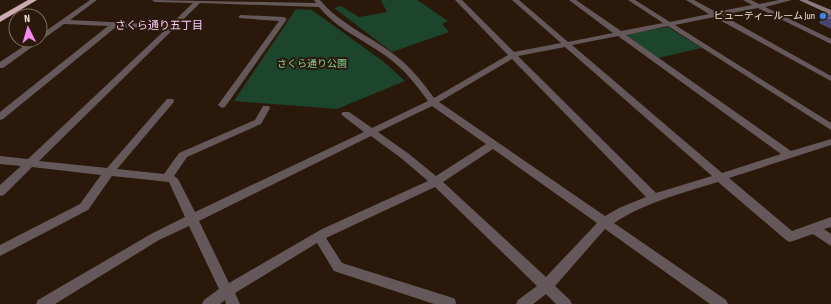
<svg xmlns="http://www.w3.org/2000/svg" width="831" height="304" font-family="'Sofia Sans Condensed','Noto Sans JP',sans-serif">
	<style>
		.green { fill: #1d442c }
		.lines { fill: none; stroke-linecap: round; stroke-linejoin: round }
		.street { fill: #65585a; fill-rule: evenodd }
		.secondary { fill: #8e7a7d; fill-rule: evenodd }
		.highway { fill: #cbabb0; fill-rule: evenodd }
		.wall { fill: #464573 }
		.building { fill: #59577f; stroke: #716e8e }
		.shop-dot { fill: #3f7fe0; stroke: #2a190a; stroke-width: 1.5 }
		.labels { text-anchor: middle; dominant-baseline: central; stroke-width: 4; stroke-linejoin: round; paint-order: stroke }
		.far-poi-label { font-size: 10px; fill: #f5e8de; stroke: #2a190a; text-anchor: end }
		.far-park-label { font-size: 10px; fill: #80d59d; stroke: #2a190a }
		.far-neighbourhood-label { font-size: 11px; fill: #fcccf9; stroke: #2a190a }
	</style>
	<rect width="100%" height="100%" fill="#2a190a"/>
	<path class="green" d="M381 0H417L448 21 442 24 449 32 392 52 334 8 341 6 359 17 387 12Z
		M296 9 312 10 384 62 405 81 337 109 234 101Z
		M668 27 702 48 658 58 625 34Z"/>
	<g class="lines">
		<path class="street" d="M90 0H97L70 20 170 25 193 3 155 2 152 0 316 3 314 0H320C340 24 368 35 392 53 409 65 422 81 434 98L508 55 455 0H462L514 52 561 43 512 0H519L568 42 613 33 569 0H576L621 31 663 23 628 0H635L670 22 709 14 686 0H694L716 12 752 5 743 0H751L759 4 779 0H792L765 7 831 39V44L758 8 722 15 831 76V81L714 17 675 25 831 123V130L668 26 626 35 791 151 831 139V145L729 178 792 231 831 217V227L824 229 831 234V246L813 234 790 242 786 240 718 182C683 193 646 202 614 223L726 300 728 304H710L605 229 555 286 570 300 572 304H556L546 294 533 304H516L518 300 537 286 435 187 326 238 342 263 450 297 455 299 456 304H434L334 271 317 243 235 293 240 304H226L225 300 220 304H202L204 300 219 289 189 226 159 240 55 304H36L38 300 151 234 185 217 169 182 112 176 88 210 0 256V245L80 204 101 175 32 167 4 195 0 196V185L21 166 0 164V156L28 159 166 29 116 27 3 119 0 120V112L108 26 64 24 3 68H0V62L33 40H40V35ZM200 3 319 7C337 29 364 40 386 56 403 68 416 84 428 101L372 128 349 112H343L341 114 343 116 364 132 195 212 178 179 174 176 187 157 261 124 270 108 269 106H263L255 120 179 153 164 174 117 169 173 103 174 101 173 99H167L107 168 39 161ZM618 36 781 154 722 173 572 45ZM565 47 712 176 656 193 518 56ZM512 59 646 197 619 208 605 216 439 102ZM432 106 486 144 436 176 409 154 378 132ZM371 136 401 158 428 181 322 229 229 283 199 221ZM493 149 597 223 546 277 443 182Z
			M241 15 284 17 287 19 225 107 222 108 218 105 279 21 239 18V16Z"/>
		<path class="secondary" d="M799 0H807L831 10V15Z"/>
		<path class="highway" d="M28 0H37L0 22V16Z"/>
	</g>
	<path class="wall" d="M831 14V29L819 23 823 16Z"/>
	<path class="building" d="M831 14V19L823 16Z"/>
	<circle class="shop-dot" cx="823" cy="16" r="4"/>
	<g class="labels">
		<g class="far-poi-label">
			<text x="815" y="16">ビューティールーム Jun</text>
		</g>
		<g class="far-park-label">
			<text x="312" y="64">さくら通り公園</text>
		</g>
		<g class="far-neighbourhood-label">
			<text x="159" y="25">さくら通り五丁目</text>
		</g>
	</g>
	<g transform="translate(28 28) rotate(355)"><circle r="19" fill="#2a190a" stroke="#7b6c5f"/>
	<path d="M0-3L7 15L0 10L-7 15Z" fill="#f389f1"/>
	<text y="-6" font-size="11" font-weight="bold" text-anchor="middle" fill="#f5e8de">N</text>
	</g>
</svg>
